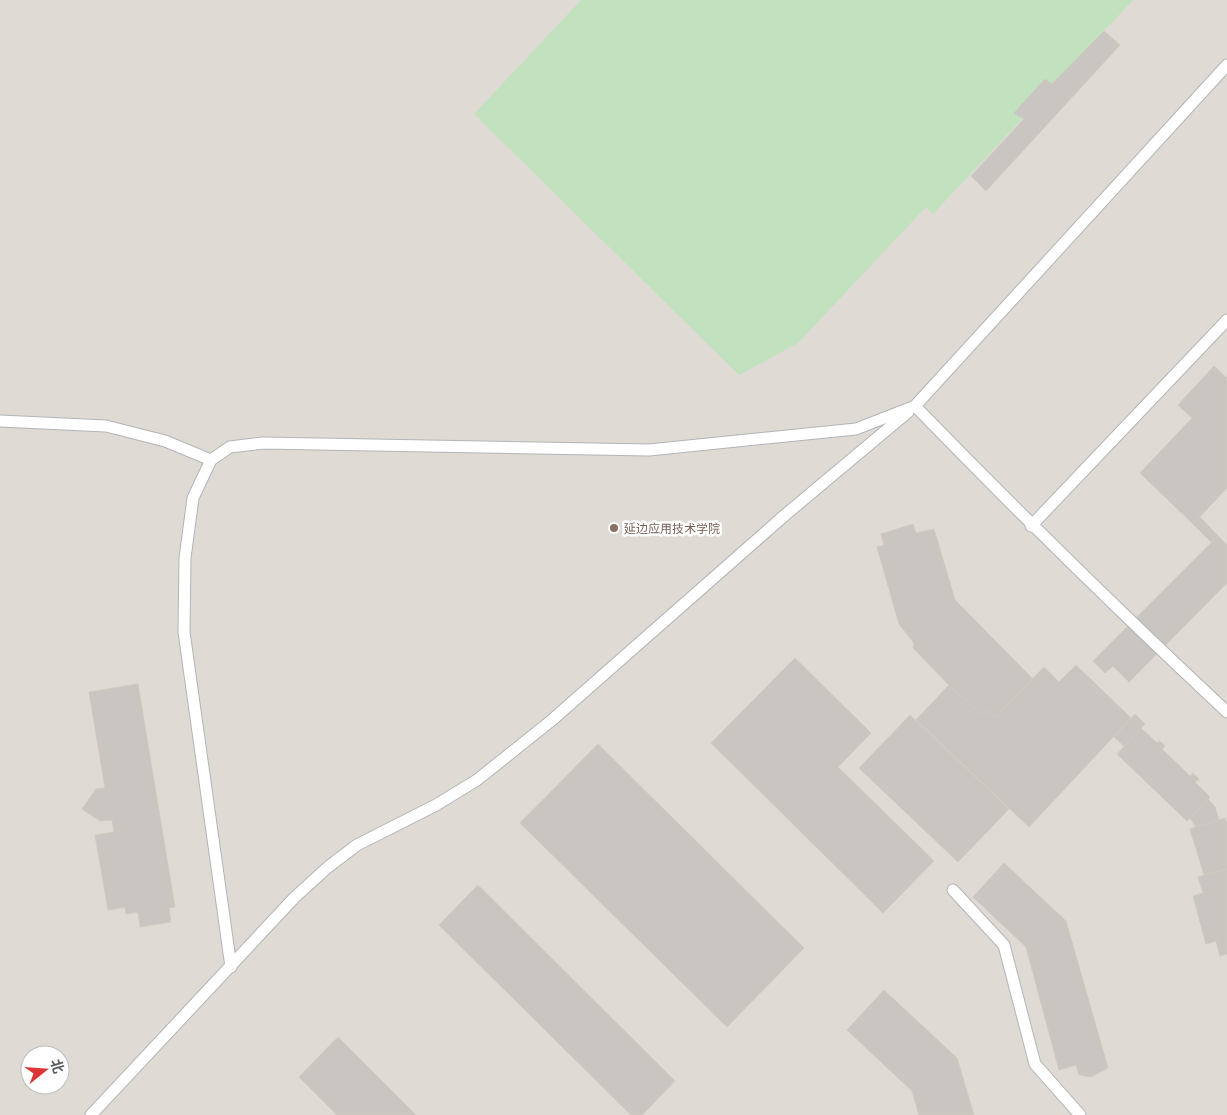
<svg xmlns="http://www.w3.org/2000/svg" width="1227" height="1115" font-family="Mulish,'Noto Sans SC',sans-serif">
	<style>
		.education { fill: #dfdad3; fill-rule: evenodd }
		.green { fill: #c2e2bf }
		.building { fill: #c9c5c0; stroke: #d0cac0 }
		.lines { fill: none; stroke-linecap: round; stroke-linejoin: round }
		.service-casing { stroke: #b2b5b8; stroke-width: 13 }
		.service { stroke: #fff; stroke-width: 11 }
		.education-dot { fill: #8d6e63; stroke: #fff; stroke-width: 2 }
		.labels { text-anchor: middle; dominant-baseline: central; stroke-width: 5; stroke-linejoin: round; paint-order: stroke }
		.education-label { font-size: 12px; fill: #785e54; stroke: #fff; text-anchor: start }
	</style>
	<rect width="100%" height="100%" fill="#ece9e2"/>
	<path class="education" d="M0 0H1227V1115H0ZM30 1055H60V1085H30Z"/>
	<path class="green" d="M581 0H1133L933 214 926 207 798 343 739 375 474 114Z"/>
	<path class="building" d="M1104 31 1120 45 986 191 971 176 1024 119 1014 113 1045 79 1052 84Z
		M1214 366 1227 378V488L1193 524 1140 473 1192 418 1178 405Z
		M1200 517 1218 536 1211 542 1193 524Z
		M913 524 916 533 934 529 955 600 1033 679 995 718 987 710 982 715 949 685 913 648 914 643 899 624 877 547 884 545 881 534Z
		M1218 536 1227 545V583L1129 682 1113 666 1105 673 1093 661Z
		M795 658 871 733 838 767 934 861 883 913 711 743Z
		M1076 665 1131 718 1029 827 916 720 949 685 982 715 987 710 995 718 1044 667 1059 682Z
		M138 684 175 907 169 908 171 922 140 927 138 912 126 914 125 907 108 910 95 835 114 832 112 820 100 821 82 809 96 789 105 788 89 692Z
		M1135 714 1145 724 1124 746 1114 737Z
		M910 715 1009 809 958 862 859 768Z
		M1141 728 1157 743 1160 741 1165 746 1162 749 1190 776 1193 773 1199 779 1195 782 1210 797 1187 821 1117 754Z
		M598 744 804 948 727 1027 520 823Z
		M1208 799 1215 807 1219 820 1196 827 1190 818Z
		M1225 818 1227 824V869L1204 875 1190 829Z
		M1004 863 1066 921 1108 1068 1091 1077 1079 1075 1076 1065 1059 1070 1026 947 973 897Z
		M1227 869V954L1220 956 1216 941 1206 944 1193 896 1203 893 1198 877Z
		M478 885 675 1081 642 1115H631L439 925Z
		M884 990 957 1058 974 1115H919L912 1091 847 1030Z
		M338 1037 416 1115H337L299 1077Z"/>
	<g class="lines">
		<defs>
			<path id="service" d="M1227 65 915 406C1017 511 1120 612 1227 712
				M0 421 106 426 165 441 211 460
				M1031 526 1227 320
				M953 890 1004 945 1035 1064 1080 1115
				M231 967 184 632 185 558 193 498 211 460 230 447 263 443 649 450 856 429 915 406
				M91 1115 295 897 328 867 357 845 436 805 477 780 552 720 785 515 908 412"/>
		</defs>
		<use href="#service" class="service-casing"/>
		<use href="#service" class="service"/>
	</g>
	<circle class="education-dot" cx="614" cy="528" r="5"/>
	<g class="labels">
		<g class="education-label">
			<text x="624" y="528">延边应用技术学院</text>
		</g>
	</g>
	<g transform="translate(45 1070) rotate(73)"><circle r="24" fill="#ffffff" stroke="#bdbfc0"/>
	<path d="M0-4L9 19L0 12L-9 19Z" fill="#dc3738"/>
	<text y="-8" font-size="14" font-weight="bold" text-anchor="middle" fill="#5a5e61">北</text>
	</g>
</svg>
